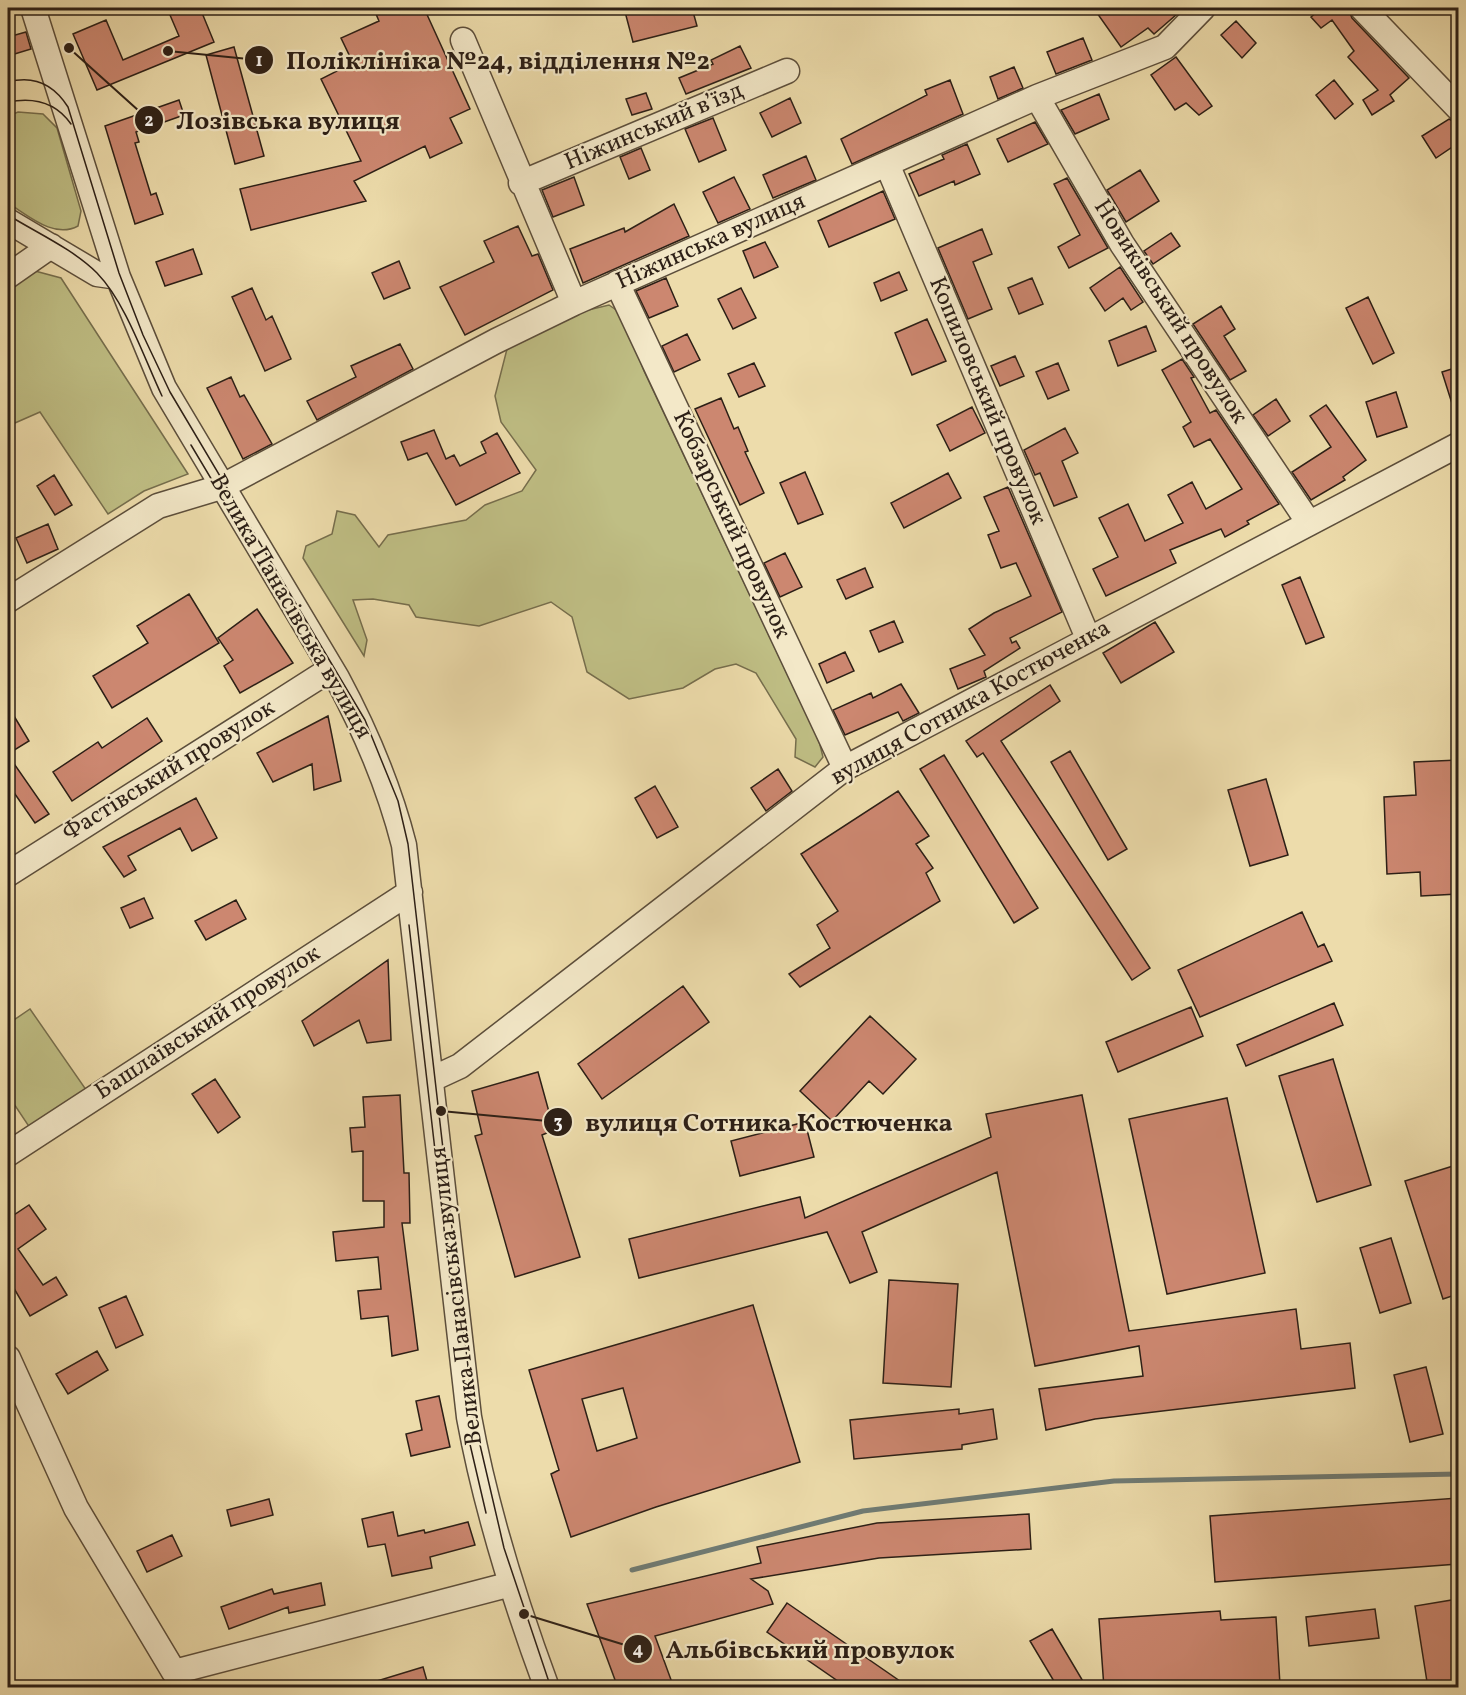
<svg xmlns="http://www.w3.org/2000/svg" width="1466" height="1695" font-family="Vollkorn,serif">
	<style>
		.green { fill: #bfbe84; stroke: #766e4d; stroke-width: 1.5 }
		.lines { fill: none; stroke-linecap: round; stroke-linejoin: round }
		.stream { stroke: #6f7b74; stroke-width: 5 }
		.building { fill: #cc8770; stroke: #2c1f16; stroke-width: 1.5; fill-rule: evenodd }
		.minor-casing { stroke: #5c4e3b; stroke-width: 27 }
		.minor { stroke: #f3e8c8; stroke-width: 24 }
		.tram { stroke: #2c1f16; stroke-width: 1.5 }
		.labels { text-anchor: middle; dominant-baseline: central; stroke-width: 4.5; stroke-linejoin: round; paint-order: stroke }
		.street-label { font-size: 24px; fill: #2c1f16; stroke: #f3e8c8 }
		.leader { fill: none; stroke: #2c1f16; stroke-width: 2 }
		.callout-dot { fill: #2c1f16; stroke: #f3e8c8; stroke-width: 2 }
		.mark-label { font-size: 18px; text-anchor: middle; font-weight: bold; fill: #fff }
		.callout-label { font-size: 26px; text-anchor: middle; font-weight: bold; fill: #2c1f16; stroke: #f3e8c8; stroke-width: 4.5; stroke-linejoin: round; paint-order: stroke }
	</style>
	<rect width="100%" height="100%" fill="#eddcab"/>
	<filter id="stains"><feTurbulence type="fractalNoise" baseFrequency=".00333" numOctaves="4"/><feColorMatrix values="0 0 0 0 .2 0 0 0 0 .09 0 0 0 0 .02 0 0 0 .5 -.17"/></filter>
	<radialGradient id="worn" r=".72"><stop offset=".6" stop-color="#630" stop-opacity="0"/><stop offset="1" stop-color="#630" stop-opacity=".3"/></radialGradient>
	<path class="green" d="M18 112 43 114 57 128 81 211 78 226C54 239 29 216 8 203V116Z
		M35 271 61 278 188 474 144 491 108 514 40 412 8 426V289Z
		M609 305 622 314 644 371 819 741 823 757 815 767 795 757 796 739 756 673 736 664 715 669 683 688 629 699 587 672 572 617 551 602 479 626 416 617 409 605 373 599 353 600 367 640 364 656 303 558 306 546 332 534 337 511 355 515 379 547 388 535 466 520 485 505 522 491 536 470 501 422 495 396 507 349 580 312Z
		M30 1009 89 1094 32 1131 8 1095V1024Z"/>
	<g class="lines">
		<path class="stream" d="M632 1570 863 1511 1114 1481 1458 1474"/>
	</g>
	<path class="building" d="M167 8H200L214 42 97 90 73 34 106 20 123 60 179 36Z
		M388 8H424L470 109 450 118 462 143 430 158 425 146 354 181 366 201 251 230 240 189 361 161 321 79 353 63 341 38 379 21 376 14Z
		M624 8H692L697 26 633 42Z
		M1105 8H1126L1131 14 1139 8H1184L1154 34 1148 28 1121 47 1097 13Z
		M1322 8H1348L1352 18 1409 78 1390 95 1394 101 1372 115 1363 100 1378 90 1348 57 1354 51 1332 20 1321 28 1311 17Z
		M1236 21 1256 43 1242 58 1221 35Z
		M26 32 31 49 8 56V37Z
		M1083 38 1092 60 1056 74 1047 52Z
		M740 46 751 68 686 94 679 78 713 64 711 60Z
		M234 47 264 156 235 164 206 55Z
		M1176 57 1212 106 1199 115 1186 103 1175 110 1151 75Z
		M1014 67 1023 88 998 99 990 77Z
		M950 80 963 114 852 164 841 139 927 95 925 90Z
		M1334 80 1353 104 1335 119 1316 95Z
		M646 93 652 109 632 115 626 99Z
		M1099 94 1109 119 1075 134 1061 110Z
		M790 98 801 123 772 137 760 113Z
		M179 100 184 115 136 132 139 142 135 143 151 195 156 193 163 214 135 224 105 126Z
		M713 118 726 150 699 162 685 129Z
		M1449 119 1458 124V143L1436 158 1422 136Z
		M1035 122 1048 144 1008 162 997 139Z
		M967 144 980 174 955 185 954 181 919 196 909 174 944 159 942 155Z
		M641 148 650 170 629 179 620 157Z
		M806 156 816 180 773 198 763 175Z
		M1140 170 1159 201 1126 222 1107 190Z
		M574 177 584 205 553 217 542 190Z
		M734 177 750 209 718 223 703 192Z
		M1067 178 1108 248 1069 268 1058 247 1080 235 1054 184Z
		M883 191 895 219 829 247 818 221Z
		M674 204 689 236 583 283 570 249 624 228 625 232Z
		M518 226 532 256 538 254 553 290 465 335 440 287 494 262 484 241Z
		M982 229 992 254 973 262 992 309 968 319 938 248Z
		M1171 233 1180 246 1153 264 1144 251Z
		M765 242 778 267 754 278 743 251Z
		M193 249 202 274 165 286 156 262Z
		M399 261 410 288 384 299 372 273Z
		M1120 267 1143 302 1131 310 1123 298 1105 311 1090 288Z
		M899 272 907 290 881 301 874 283Z
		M666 278 678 306 649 318 636 291Z
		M1032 278 1043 304 1019 314 1008 288Z
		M252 288 266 320 272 316 291 359 265 371 232 297Z
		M741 288 756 318 733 329 718 299Z
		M1368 297 1394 353 1373 364 1346 308Z
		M1221 306 1235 329 1224 336 1246 371 1230 380 1193 324Z
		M927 319 946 361 912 375 895 333Z
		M1146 326 1156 351 1118 366 1109 341Z
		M687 334 700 360 674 372 662 346Z
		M400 344 413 369 317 420 307 401 356 377 351 366Z
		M1015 356 1024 376 1000 386 991 366Z
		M1182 359 1194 377 1191 378 1210 413 1216 410 1279 504 1247 521 1249 524 1225 537 1221 529 1170 550 1176 563 1106 596 1093 569 1118 557 1099 518 1128 504 1145 541 1183 523 1168 495 1192 482 1206 509 1242 489 1210 439 1194 447 1183 427 1191 422 1162 370Z
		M754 363 765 386 739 397 728 374Z
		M1058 363 1069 390 1048 399 1036 372Z
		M1458 367V413H1455L1442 372Z
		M231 377 240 397 244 395 272 444 243 459 207 388Z
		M1396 392 1407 427 1377 437 1366 402Z
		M721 398 734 429 738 427 748 451 745 452 764 493 740 505 695 409Z
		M1276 399 1290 421 1268 436 1253 415Z
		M1326 405 1366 460 1343 477 1345 480 1311 500 1292 472 1331 447 1310 416Z
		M972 407 985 433 950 451 937 425Z
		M1065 428 1078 453 1062 461 1077 497 1054 506 1040 473 1035 475 1024 450Z
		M434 430 446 459 454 455 460 466 486 453 481 442 497 433 520 473 456 505 427 453 408 460 401 442Z
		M805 472 823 514 798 524 780 483Z
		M948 473 961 498 904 528 891 503Z
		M54 475 72 505 55 515 37 486Z
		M1008 487 1062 612 1010 638 1012 643 1016 641 1020 648 984 671 986 677 958 689 950 669 985 655 969 629 994 613 1031 596 1016 563 1001 568 988 535 999 531 984 497Z
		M48 524 58 549 27 563 16 538Z
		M785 553 802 587 780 597 764 563Z
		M865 568 873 587 846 599 837 580Z
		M1300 577 1324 637 1306 644 1282 585Z
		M189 594 219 643 112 708 93 676 148 643 137 626Z
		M257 609 293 663 240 693 224 666 233 660 218 638Z
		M894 621 903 642 879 652 870 631Z
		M1155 622 1174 652 1121 683 1103 653Z
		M845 652 854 671 827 683 819 664Z
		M901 684 919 713 903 721 898 712 845 735 833 710 871 693 873 698Z
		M1050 685 1060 701 1001 741 1150 968 1132 980 983 753 977 757 966 741Z
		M8 706 29 741 8 754Z
		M328 716 341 781 314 790 312 764 273 782 257 753Z
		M147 718 162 741 72 801 53 772 98 742 102 748Z
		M1070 751 1127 849 1108 860 1051 762Z
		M8 755 49 814 35 823 8 784Z
		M944 755 1038 908 1014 923 920 769Z
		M1458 760V894L1421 896 1420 872 1387 874 1384 797 1416 795 1414 762Z
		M778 769 792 791 766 811 751 788Z
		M1266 779 1288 855 1250 866 1228 790Z
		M655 786 678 827 657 838 635 798Z
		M898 791 929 836 916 844 933 868 926 873 940 901 800 987 789 974 830 948 817 925 838 911 801 854Z
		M196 798 217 838 192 851 180 828 128 856 136 870 124 877 103 847Z
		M144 898 153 918 130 928 121 908Z
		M236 900 246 919 206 940 195 921Z
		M1302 912 1318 947 1324 944 1332 961 1200 1017 1178 970Z
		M388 960 391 1040 367 1043 359 1020 314 1046 302 1021Z
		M683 986 709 1022 602 1099 578 1064Z
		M1334 1003 1343 1025 1246 1066 1237 1045Z
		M1191 1007 1203 1036 1118 1072 1106 1042Z
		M870 1016 916 1059 883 1094 869 1081 832 1121 800 1091Z
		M1333 1059 1371 1185 1317 1202 1279 1076Z
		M538 1072 554 1130 542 1135 580 1257 515 1277 475 1136 482 1134 472 1091Z
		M215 1079 240 1117 218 1133 192 1094Z
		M400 1095 404 1173H409L410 1223H402L418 1350 392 1356 388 1316 361 1319 358 1291 381 1289 378 1257 336 1261 333 1232 384 1227V1201H363V1151L352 1152 350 1128 365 1127 363 1097Z
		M1082 1095 1129 1331 1296 1309 1301 1349 1350 1343 1355 1388 1095 1419 1046 1430 1039 1389 1143 1376 1139 1346 1035 1366 997 1172 862 1232 877 1272 850 1283 827 1232 639 1278 629 1239 800 1197 805 1218 991 1137 986 1114Z
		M1227 1098 1265 1273 1167 1294 1129 1119Z
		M805 1122 814 1157 740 1176 731 1141Z
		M1453 1166 1458 1183V1294L1443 1299 1405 1181Z
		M29 1205 46 1229 18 1249 43 1285 56 1277 67 1295 30 1316 8 1278V1219Z
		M1391 1238 1411 1303 1380 1313 1360 1248Z
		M889 1280 958 1284 951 1387 883 1383Z
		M126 1296 143 1335 116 1348 99 1308Z
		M753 1305 800 1462 656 1507 571 1537 551 1474 559 1470 529 1370ZM623 1388 637 1438 597 1451 582 1399Z
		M97 1351 108 1370 68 1394 56 1374Z
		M1426 1367 1443 1434 1410 1442 1394 1375Z
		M439 1396 450 1447 411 1456 406 1434 422 1430 416 1401Z
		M959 1409V1414L993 1409 997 1439 962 1445V1449L854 1459 850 1420Z
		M1458 1498V1564L1215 1582 1210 1516Z
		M269 1499 273 1515 231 1526 227 1510Z
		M393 1512 398 1536 424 1530 425 1533 468 1522 475 1545 430 1557 432 1568 392 1576 385 1544 368 1547 362 1519Z
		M1029 1514 1031 1549 879 1558 751 1579 768 1591 773 1604 655 1636 674 1688H618L587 1604 761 1563 757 1547 877 1523Z
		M172 1535 182 1556 147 1572 137 1551Z
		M321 1583 325 1605 289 1613 288 1607 229 1629 221 1607 272 1589 274 1594Z
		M1458 1599V1688H1428L1415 1606Z
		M787 1603 910 1688H848L767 1632Z
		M1375 1609 1379 1638 1309 1646 1306 1617Z
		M1220 1611 1221 1620 1276 1617 1280 1685 1104 1688 1099 1619Z
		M1052 1629 1087 1688H1058L1030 1641Z
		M423 1667 429 1688H367V1684Z"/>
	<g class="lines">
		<defs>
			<path id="minor" d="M33 8 118 277 164 388 337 678C366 732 389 786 404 845L469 1417C486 1510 514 1599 547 1688
				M1362 8 1458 108
				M463 40 574 303
				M1037 97 1122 244 1309 523
				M887 164 1088 638
				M521 183 787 71
				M8 221 97 274 118 277
				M8 276 51 246
				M617 283 845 768
				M8 600 158 506 221 487 496 341 574 303 1037 97 1165 47 1203 8
				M8 874 331 669
				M432 1079 460 1066 845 768 1458 445
				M8 1154 410 892
				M8 1358 76 1508 174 1672 511 1584"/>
		</defs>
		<use href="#minor" class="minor-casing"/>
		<use href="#minor" class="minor"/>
		<path class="tram" d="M8 82C34 75 54 85 68 107L119 273 143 335 170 392 365 720 398 801 408 844 474 1419 504 1548 551 1688
			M8 102C33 97 55 101 71 124
			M8 215C37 233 73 249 97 273 126 303 144 358 162 396
			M191 445 234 517
			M409 925 451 1289
			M469 1440 486 1513"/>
	</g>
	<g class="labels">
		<g class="street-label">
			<text transform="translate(654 127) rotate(-23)">Ніжинський в’їзд</text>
			<text transform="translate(711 242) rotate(-24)">Ніжинська вулиця</text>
			<text transform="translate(1170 312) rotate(57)">Новиківський провулок</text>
			<text transform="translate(987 401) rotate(67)">Копиловський провулок</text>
			<text transform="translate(731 525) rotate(65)">Кобзарський провулок</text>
			<text transform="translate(290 607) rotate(60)">Велика Панасівська вулиця</text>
			<text transform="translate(971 703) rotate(-29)">вулиця Сотника Костюченка</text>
			<text transform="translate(169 771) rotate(-32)">Фастівський провулок</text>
			<text transform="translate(208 1023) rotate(-33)">Башлаївський провулок</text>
			<text transform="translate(457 1296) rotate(-97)">Велика Панасівська вулиця</text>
		</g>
	</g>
	<path class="leader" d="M168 51L259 60M69 48L149 120M441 1111L558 1122M524 1614L638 1649"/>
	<g class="callout-dot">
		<circle cx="168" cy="51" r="6"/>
		<circle cx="69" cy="48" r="6"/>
		<circle cx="441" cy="1111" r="6"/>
		<circle cx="524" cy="1614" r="6"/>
		<circle cx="259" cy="60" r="15"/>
		<circle cx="149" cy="120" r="15"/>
		<circle cx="558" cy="1122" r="15"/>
		<circle cx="638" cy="1649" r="15"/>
	</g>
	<g class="mark-label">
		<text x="259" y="66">1</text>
		<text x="149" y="126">2</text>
		<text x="558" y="1128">3</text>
		<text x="638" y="1655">4</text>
	</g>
	<g class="callout-label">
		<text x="498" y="69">Поліклініка №24, відділення №2</text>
		<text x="288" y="129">Лозівська вулиця</text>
		<text x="769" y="1131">вулиця Сотника Костюченка</text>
		<text x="810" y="1658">Альбівський провулок</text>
	</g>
	<rect width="1466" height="1695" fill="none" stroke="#eddcab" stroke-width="30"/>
	<rect x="9" y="9" width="1448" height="1677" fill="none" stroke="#2c1f16" stroke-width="3"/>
	<rect x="15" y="15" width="1436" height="1665" fill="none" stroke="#2c1f16" stroke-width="1.5"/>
	<rect width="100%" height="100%" filter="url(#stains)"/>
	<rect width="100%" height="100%" fill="url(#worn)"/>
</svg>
